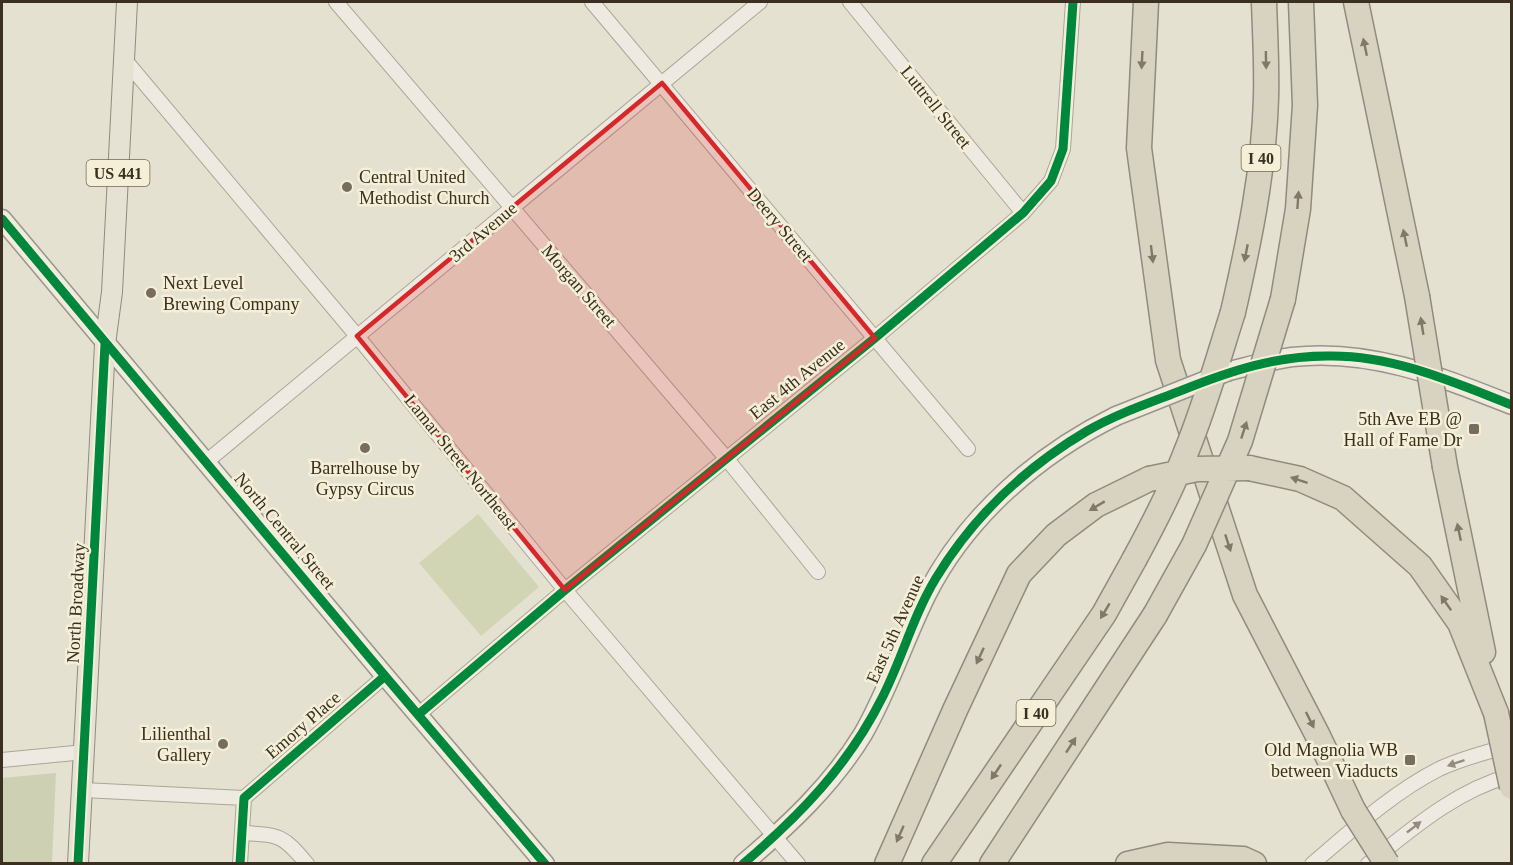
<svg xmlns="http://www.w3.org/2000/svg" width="1513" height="865" font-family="'Times New Roman',serif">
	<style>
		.green { fill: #d2d5b3 }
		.cemetery { fill: #cdd0b2 }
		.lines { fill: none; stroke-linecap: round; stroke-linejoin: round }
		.street-casing { stroke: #aba698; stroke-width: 16 }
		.secondary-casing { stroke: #9a9588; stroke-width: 21 }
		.primary-casing { stroke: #908b7f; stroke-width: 22 }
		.highway-casing { stroke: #908b7f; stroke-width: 27 }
		.street { stroke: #eeeae1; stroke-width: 14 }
		.secondary { stroke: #eeeae1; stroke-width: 18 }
		.primary { stroke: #e5e1d3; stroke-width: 20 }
		.highway { stroke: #d8d2c1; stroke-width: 24 }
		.secondary-bridge-casing { stroke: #9a9588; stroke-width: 21; stroke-linecap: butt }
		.highway-bridge-casing { stroke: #908b7f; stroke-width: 27; stroke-linecap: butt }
		.secondary-bridge { stroke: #eeeae1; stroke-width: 18 }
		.highway-bridge { stroke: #d8d2c1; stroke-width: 24 }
		.cycleway-casing { stroke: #f5efd7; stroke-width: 13 }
		.cycleway { stroke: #00873e; stroke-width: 9 }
		.oneway { fill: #817868 }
		.oneway2 { fill: #948c80 }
		.marked { fill: #d62828; fill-opacity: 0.2; stroke: #d62828; stroke-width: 4.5; stroke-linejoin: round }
		.poi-dot { fill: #766d5e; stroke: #f5efd7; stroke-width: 2 }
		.labels { text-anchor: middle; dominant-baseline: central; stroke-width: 5; stroke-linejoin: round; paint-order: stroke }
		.shield { fill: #f5efd7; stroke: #726957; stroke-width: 1.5 }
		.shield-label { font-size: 16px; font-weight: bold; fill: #3a2f20 }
		.street-label { font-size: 18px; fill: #3a2f20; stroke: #f5efd7 }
		.poi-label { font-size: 18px; fill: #3a2f20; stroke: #f5efd7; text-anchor: end }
	</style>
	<rect width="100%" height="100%" fill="#e5e1d0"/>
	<path class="green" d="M478 514 539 587 481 636 419 563Z"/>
	<path class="cemetery" d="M56 773 52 863H2V778Z"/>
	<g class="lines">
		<defs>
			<path id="street" d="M336 2 726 458 818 572
				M592 2 968 449
				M850 2 1023 213
				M125 60 357 336 565 590 798 864
				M206 462 760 2
				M419 714 565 590 875 338 1023 213 1051 181 1063 149 1073 2
				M2 760 85 752
				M83 790 244 798 385 676
				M243 833C280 835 283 835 307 864
				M240 864 244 798
				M1312 864C1352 830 1392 793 1439 769 1460 759 1486 752 1509 746
				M1368 864C1413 828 1455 791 1512 775"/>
			<path id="secondary" d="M2 219 385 676 545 864
				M1229 371C1250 366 1271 360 1292 357 1370 348 1441 377 1512 405
				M743 864C788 826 832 785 863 734 889 689 904 640 927 594 967 515 1039 454 1116 416"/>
			<path id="primary" d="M78 864 105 344 112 292 127 2"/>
			<path id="highway" d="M1146 2 1139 148 1168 360 1245 595 1318 736 1353 810
				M1356 2 1417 296
				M1283 299 1298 209 1305 105 1301 2
				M1233 312C1249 242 1264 170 1266 98 1267 66 1265 34 1264 2
				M1445 467 1483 652
				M1249 468 1300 479 1343 498 1420 566 1460 623 1496 713
				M887 864 956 708 1019 574 1056 535 1096 505 1149 479
				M934 864 1104 614 1134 560
				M992 864 1155 615
				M1128 864 1168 855 1243 859 1254 864"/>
		</defs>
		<use href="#street" class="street-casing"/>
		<use href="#secondary" class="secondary-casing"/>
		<use href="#primary" class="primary-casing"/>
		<use href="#highway" class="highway-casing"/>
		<use href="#street" class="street"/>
		<use href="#secondary" class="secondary"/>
		<use href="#primary" class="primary"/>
		<use href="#highway" class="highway"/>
		<defs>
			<path id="secondary-bridge" d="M1116 416 1229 371"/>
			<path id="highway-bridge" d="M1417 296 1445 467
				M1149 479 1197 469 1249 468
				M1134 560C1153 525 1172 489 1186 452 1205 406 1218 359 1233 312
				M1155 615 1194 545 1240 441 1283 299
				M1496 713 1512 787
				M1353 810 1387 864"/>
		</defs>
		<use href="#secondary-bridge" class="secondary-bridge-casing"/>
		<use href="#highway-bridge" class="highway-bridge-casing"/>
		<use href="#secondary-bridge" class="secondary-bridge"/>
		<use href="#highway-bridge" class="highway-bridge"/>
		<defs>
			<path id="cycleway" d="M2 219 385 676 545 864
				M419 714 565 590 875 338 1023 213 1051 181 1063 149 1073 2
				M78 864 105 344
				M240 864 244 798 385 676
				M743 864C800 815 848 766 882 698 902 659 913 616 936 578 973 517 1026 467 1087 431 1116 414 1149 403 1180 391 1230 371 1277 355 1332 356 1395 356 1453 382 1512 405"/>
		</defs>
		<use href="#cycleway" class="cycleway-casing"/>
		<use href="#cycleway" class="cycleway"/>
	</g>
	<defs><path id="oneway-solid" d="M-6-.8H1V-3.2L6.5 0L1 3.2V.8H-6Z" transform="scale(1.5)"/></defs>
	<g class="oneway">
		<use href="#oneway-solid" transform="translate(1365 47) rotate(-102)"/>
		<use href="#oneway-solid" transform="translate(1142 60) rotate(93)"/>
		<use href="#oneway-solid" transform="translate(1266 60) rotate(89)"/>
		<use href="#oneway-solid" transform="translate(1298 200) rotate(-86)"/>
		<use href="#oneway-solid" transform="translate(1405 238) rotate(-102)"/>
		<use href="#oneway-solid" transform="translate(1246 253) rotate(101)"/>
		<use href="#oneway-solid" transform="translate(1152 254) rotate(83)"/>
		<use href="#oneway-solid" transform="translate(1422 326) rotate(-99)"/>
		<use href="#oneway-solid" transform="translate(1244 430) rotate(-72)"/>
		<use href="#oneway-solid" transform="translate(1299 480) rotate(-162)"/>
		<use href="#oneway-solid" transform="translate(1097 506) rotate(149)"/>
		<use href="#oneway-solid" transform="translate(1459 532) rotate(-102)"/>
		<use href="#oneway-solid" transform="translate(1228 543) rotate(72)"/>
		<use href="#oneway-solid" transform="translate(1446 603) rotate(-125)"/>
		<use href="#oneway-solid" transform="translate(1105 611) rotate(121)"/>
		<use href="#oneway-solid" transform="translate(980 656) rotate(115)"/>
		<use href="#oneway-solid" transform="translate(1310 720) rotate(63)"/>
		<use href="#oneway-solid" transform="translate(1071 745) rotate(-57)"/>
		<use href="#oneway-solid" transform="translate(996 772) rotate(124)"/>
		<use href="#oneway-solid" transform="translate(900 834) rotate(114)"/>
	</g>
	<g class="oneway2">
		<use href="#oneway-solid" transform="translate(1456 763) rotate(161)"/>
		<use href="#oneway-solid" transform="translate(1414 827) rotate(-38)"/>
	</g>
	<path class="marked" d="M662 83 875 338 565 590 357 336Z"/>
	<g class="poi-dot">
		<circle cx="347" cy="187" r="6"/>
		<circle cx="151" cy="293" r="6"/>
		<rect x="1468" y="423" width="12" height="12" rx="3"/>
		<circle cx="365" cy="448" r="6"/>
		<circle cx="223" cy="744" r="6"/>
		<rect x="1404" y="754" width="12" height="12" rx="3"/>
	</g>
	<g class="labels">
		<g class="shield">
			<rect x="1241.5" y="145" width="39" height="26" rx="4.5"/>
			<rect x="86.5" y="160" width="63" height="26" rx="4.5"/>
			<rect x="1016.5" y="700" width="39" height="26" rx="4.5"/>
		</g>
		<g class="shield-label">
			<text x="1261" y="158">I 40</text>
			<text x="118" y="173">US 441</text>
			<text x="1036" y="713">I 40</text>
		</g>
		<g class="street-label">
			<text transform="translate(936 107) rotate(51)">Luttrell Street</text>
			<text transform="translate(780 225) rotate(50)">Deery Street</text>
			<text transform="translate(483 232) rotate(-40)">3rd Avenue</text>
			<text transform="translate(579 286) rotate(49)">Morgan Street</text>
			<text transform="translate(797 379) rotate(-39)">East 4th Avenue</text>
			<text transform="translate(461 462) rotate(51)">Lamar Street Northeast</text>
			<text transform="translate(285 531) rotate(50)">North Central Street</text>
			<text transform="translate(76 603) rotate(-87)">North Broadway</text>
			<text transform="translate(895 629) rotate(-66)">East 5th Avenue</text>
			<text transform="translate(303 725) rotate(-41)">Emory Place</text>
		</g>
		<g class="poi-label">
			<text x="359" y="177" text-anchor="start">Central United<tspan x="359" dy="21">Methodist Church</tspan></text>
			<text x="163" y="283" text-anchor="start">Next Level<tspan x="163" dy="21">Brewing Company</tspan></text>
			<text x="1462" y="419">5th Ave EB @<tspan x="1462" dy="21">Hall of Fame Dr</tspan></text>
			<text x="365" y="468" text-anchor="middle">Barrelhouse by<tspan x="365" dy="21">Gypsy Circus</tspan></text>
			<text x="211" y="734">Lilienthal<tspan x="211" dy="21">Gallery</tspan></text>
			<text x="1398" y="750">Old Magnolia WB<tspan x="1398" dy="21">between Viaducts</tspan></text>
		</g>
	</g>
	<rect width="1513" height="865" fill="none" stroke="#3a2f20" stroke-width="6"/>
</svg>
